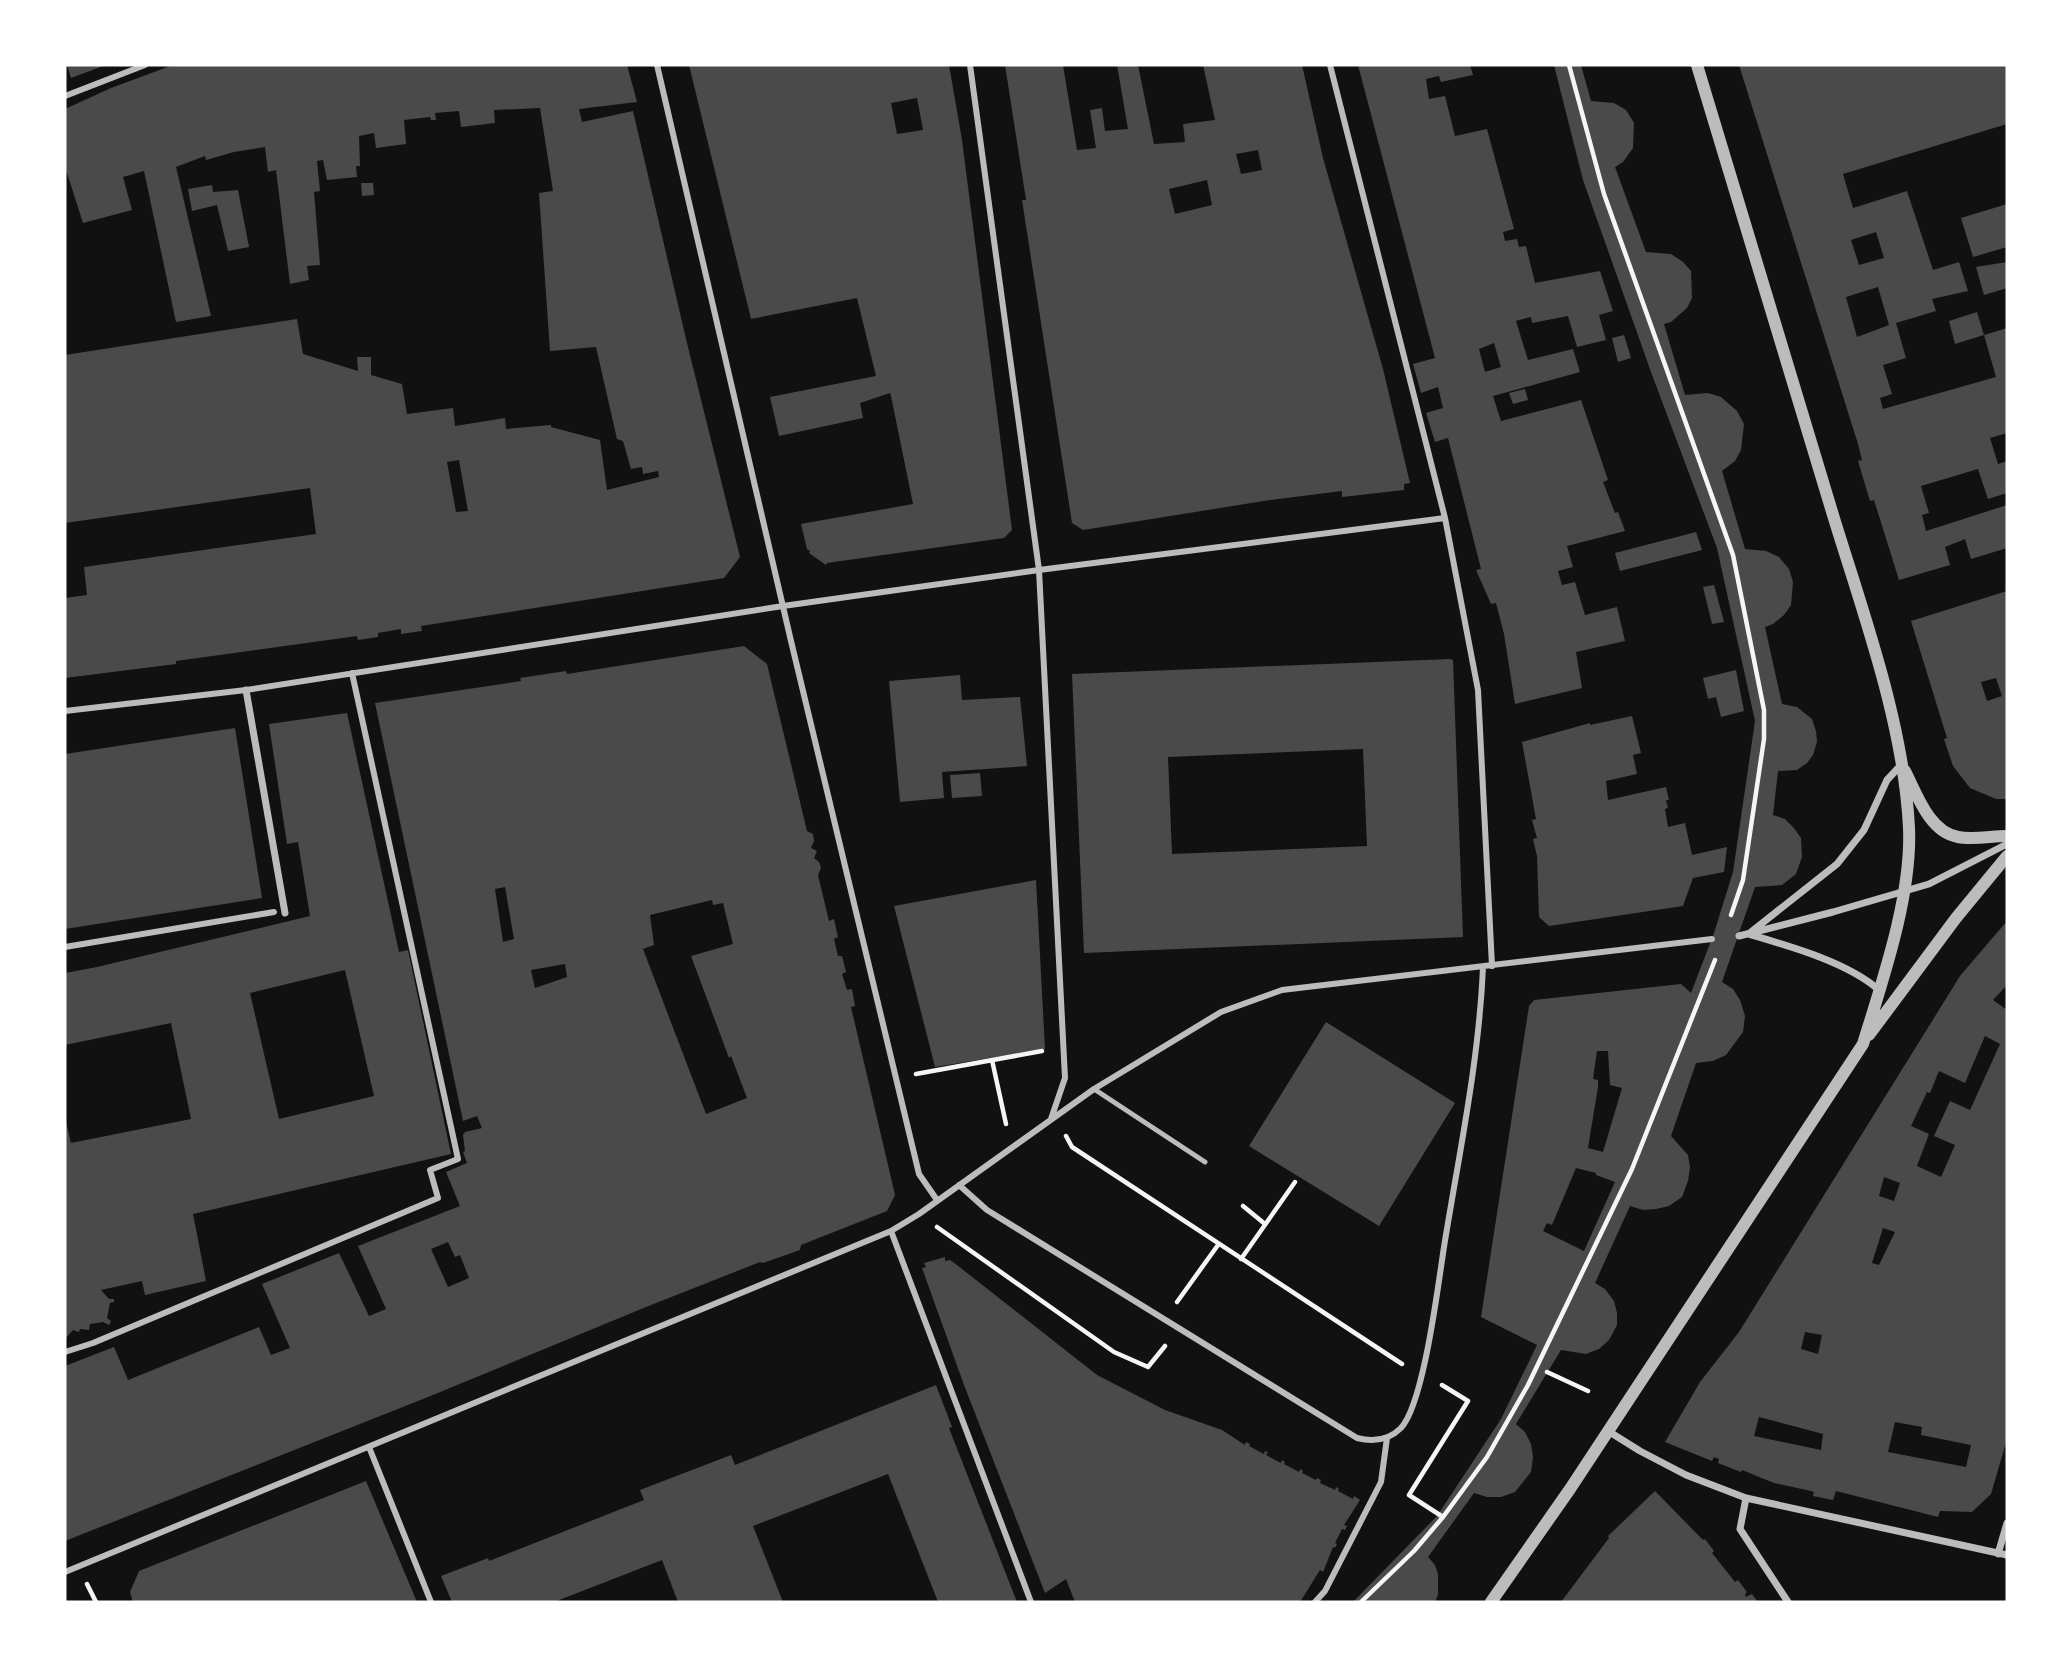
<svg xmlns="http://www.w3.org/2000/svg" width="2072" height="1667" font-family="'Public Sans',sans-serif">
	<style>
		.building { fill: #4a4a4a; fill-rule: evenodd }
		.lines { fill: none; stroke-linecap: round; stroke-linejoin: round }
		.path { stroke: #f5f5f5; stroke-width: 4.5 }
		.service { stroke: #bcbcbc; stroke-width: 5 }
		.pedestrian { stroke: #bcbcbc; stroke-width: 6 }
		.minor { stroke: #bcbcbc; stroke-width: 7 }
		.tertiary { stroke: #bcbcbc; stroke-width: 12 }
	</style>
	<rect width="100%" height="100%" fill="#111"/>
	<path class="building" d="M67 65H106L71 78Z
		M173 65H627L637 102 579 109 582 122 633 111 686 339 740 557 724 578 421 626 422 631 401 634V629L378 633V637L358 640 357 636 176 661V664L65 678V598L87 595 84 567 316 534 310 488 65 523V355L297 319 303 354 358 371 357 357H371V375L402 384 407 414 453 408 455 426 505 418 506 429 551 425V427L600 440 607 490 659 477 658 471 643 474 642 467 631 469 623 441 617 439 596 347 550 351 539 193 553 191 540 108 494 110 495 123 461 127 459 111 435 113 436 120H431L430 117 404 120 406 144 376 148 374 133 359 136 360 166H356L357 177 327 180 323 160 317 161 320 191 314 192 320 265 307 266 309 280 290 284 276 170 268 172 265 147 234 152 206 160 205 156 176 167 211 316 176 322 144 171 123 177 132 210 83 223 65 167V109L111 88ZM459 460 468 511 456 512 447 462Z
		M689 65H949L962 140 1012 530 1004 538 827 563 826 565 809 553 810 551 807 549 801 524 913 504 891 396 890 393 860 403 863 418 779 436 770 397 876 376 857 298 751 319ZM917 98 923 130 897 134 891 103Z
		M1005 65H1063L1077 150 1096 148 1090 110 1102 108 1105 131 1128 129 1117 65H1138L1154 144 1185 142 1183 124 1215 120 1203 65H1302L1323 158 1383 369 1410 483 1404 484V490L1342 497V491L1270 500 1083 530 1072 523 1022 200H1026ZM1258 150 1262 170 1241 174 1236 154ZM1207 180 1212 205 1175 214 1169 189Z
		M1358 65H1470L1473 75 1441 82 1439 76 1426 79 1429 99 1445 96 1455 136 1487 129 1514 229 1503 232 1505 241 1517 239 1519 247 1526 246 1535 283 1600 271 1613 311 1599 315 1606 340 1577 347 1568 316 1532 323 1531 317 1516 321 1528 360 1573 349 1580 372 1493 396 1501 421 1581 400 1608 480 1603 482 1615 513 1618 512 1625 531 1567 546 1573 567 1558 571 1562 585 1575 582 1585 615 1617 607 1625 641 1576 652 1582 688 1515 704 1504 634 1496 603 1491 604 1476 570 1481 569 1448 438 1435 442 1426 413 1443 408 1438 387 1421 393 1413 364 1435 358ZM1494 343 1501 367 1485 372 1479 349Z
		M1554 65H1581L1591 101 1614 103 1626 110 1634 123 1633 148 1623 162 1615 167 1646 252 1671 254 1683 262 1691 271 1692 298 1687 308 1671 322 1664 324 1685 395 1708 393 1721 397 1737 411 1744 424 1741 450 1735 461 1722 471 1745 549 1766 551 1779 557 1789 569 1793 582 1791 605 1784 615 1773 624 1765 627 1782 704 1797 707 1812 719 1816 731 1817 742 1813 755 1807 763 1797 770 1778 771 1773 815 1785 819 1794 828 1801 838 1802 857 1796 874 1782 885 1755 887 1722 982 1733 989 1740 1000 1745 1016 1743 1032 1726 1055 1713 1061 1696 1063 1671 1136 1688 1155 1690 1167 1688 1181 1682 1197 1669 1206 1656 1209 1643 1210 1630 1206 1595 1283 1605 1289 1614 1301 1617 1313V1325L1609 1340 1599 1349 1586 1354 1561 1350 1516 1424 1525 1432 1531 1444 1533 1457 1531 1472 1515 1492 1501 1497H1487L1474 1493 1428 1557 1435 1565 1438 1574V1595L1435 1602H1353L1437 1516 1501 1419 1537 1345 1481 1317 1529 1006 1534 1000 1681 984 1691 993 1714 933 1733 872 1755 721 1717 548 1651 372 1583 180ZM1597 1051H1608L1610 1085 1622 1088 1603 1152 1588 1148 1598 1087V1080L1593 1079ZM1576 1168 1596 1173V1175L1615 1182 1584 1251 1543 1231 1547 1223 1552 1225Z
		M1739 65H2007V124L1843 174 1853 208 1907 191 1933 270 1959 262 1968 291 1932 299 1936 311 1896 323 1906 358 1883 365 1892 394 1880 398 1883 409 1996 377 1984 335 2007 328V433L1990 438 1998 464 2007 461V493L1988 499 1978 469 1921 486 1929 513 1922 515 1926 531 2007 505V548L1971 559 1965 539 1945 547 1950 565 1899 580 1874 500 1870 501 1858 461 1862 460 1858 444ZM1876 232 1884 258 1859 265 1851 240ZM1878 287 1889 325 1857 337 1846 297Z
		M361 183H373L374 195 362 196Z
		M212 185 213 192 238 190 249 247 228 251 217 205 192 211 188 189Z
		M2007 204V247L1973 257 1961 218Z
		M2007 262V288L1984 295 1976 267Z
		M1977 312 1984 335 1955 344 1949 321Z
		M1624 335 1631 358 1618 362 1612 338Z
		M1525 389 1528 400 1513 404 1509 393Z
		M1696 532 1702 550 1620 571 1615 553Z
		M1714 585 1724 622 1712 624 1703 587Z
		M2007 591V799H1996L1970 788 1953 766 1944 739 1947 738 1911 621ZM1996 678 2002 696 1987 701 1981 682Z
		M744 646 767 664 807 831 813 834 814 841 811 848 817 851 814 858 819 862 821 868 818 875 829 921 834 919 838 937 834 939 838 956H842L846 972 842 974 847 990 852 989 855 1006 851 1007 895 1195 887 1211 801 1245 800 1250 763 1263 760 1262 646 1307 428 1397 65 1541V1366L114 1347 128 1380 259 1327 271 1355 290 1348 262 1284 339 1253 369 1316 386 1309 358 1246 460 1206 446 1172 467 1163 463 1152 465 1151 463 1135 465 1132 482 1128 477 1116 463 1121 375 703 521 681 520 678 566 671 567 674ZM505 887 514 939 503 942 495 889ZM712 900 713 905 723 903 733 944 691 956 729 1058 731 1056 747 1098 706 1114 643 949 654 945 650 915ZM565 964 567 977 535 988 531 970ZM448 1242 455 1257 460 1255 469 1278 448 1287 431 1249Z
		M1450 659 1453 660 1463 937 1084 953 1072 674ZM1363 749 1367 846 1172 854 1168 757Z
		M1736 670 1744 711 1721 717 1716 697 1708 699 1703 678Z
		M960 675 962 700 1020 697 1027 766 942 772 944 798 900 802 889 681Z
		M347 713 399 952 408 950 451 1154 193 1214 206 1281 145 1295 142 1281 101 1290 109 1299H114V1302L110 1303 107 1318 111 1321 109 1325 103 1322 90 1324 89 1330 80 1329 79 1332 73 1330 65 1339V1118L71 1143 191 1119 171 1023 65 1045V973L97 967 310 916 298 842 287 844 269 724ZM345 970 374 1096 279 1119 250 993Z
		M1632 716 1641 753 1633 755 1637 774 1606 781 1608 800 1666 787 1669 800H1666L1668 808 1665 809 1668 827 1685 823 1692 855 1727 847 1724 872 1693 878 1683 906 1549 926 1539 917 1537 856 1533 839 1537 838 1532 820 1536 819 1522 742 1590 723V725Z
		M235 728 262 898 65 929V754Z
		M980 773 982 796 952 798 950 775Z
		M1036 880 1045 1049 935 1067 894 906Z
		M2007 921V985L1993 1000 2007 1010V1439L1991 1494 1972 1512 1940 1511 1938 1517 1836 1491 1833 1500 1813 1496 1814 1492 1811 1491 1774 1483 1742 1470 1741 1472 1718 1463 1719 1459 1714 1457 1712 1461 1665 1442 1700 1382 1739 1332 1960 976ZM1985 1036 2000 1044 1970 1110 1950 1101 1934 1136 1955 1145 1941 1177 1917 1166 1929 1134 1911 1126 1927 1092 1930 1093 1939 1071 1965 1083ZM1884 1177 1900 1183 1894 1201 1879 1196ZM1883 1228 1895 1232 1879 1265 1872 1263ZM1805 1332 1822 1335 1818 1354 1801 1349ZM1759 1417 1823 1434 1821 1450 1754 1436ZM1895 1422 1922 1427 1921 1435 1971 1445 1966 1467 1888 1452Z
		M1326 1022 1455 1103 1379 1226 1249 1146Z
		M945 1257V1261L950 1260 957 1265 1097 1375 1165 1410 1222 1430 1245 1445 1246 1442 1250 1444 1249 1446 1264 1454 1265 1451 1268 1452 1266 1455 1281 1463 1282 1460 1285 1462 1284 1464 1299 1472 1300 1469 1303 1471 1302 1473 1316 1480 1317 1478 1321 1480 1320 1483 1335 1490 1336 1487 1339 1489 1338 1491 1353 1499 1354 1496 1360 1500 1344 1525 1347 1526 1345 1530 1342 1529 1335 1543 1337 1544 1335 1548 1333 1547 1323 1572 1320 1570 1300 1602H1075L1066 1579 1045 1593 964 1385 922 1268 926 1267 924 1263Z
		M936 1385 952 1427 949 1428 1017 1602H938L888 1474 753 1526 783 1602H678L662 1560 554 1602H452L441 1576 488 1558 489 1561 644 1500 640 1490 731 1455 735 1465Z
		M366 1481 417 1602H133L132 1599 130 1592 139 1571Z
		M1655 1491 1703 1540 1705 1539 1714 1551 1712 1553 1735 1582 1738 1580 1747 1592 1745 1594 1746 1597 1752 1594 1758 1602H1561L1609 1538 1608 1536Z"/>
	<g class="lines">
		<path class="path" d="M1569 65 1604 194 1733 555 1764 710V739L1743 880 1731 915
			M992 1060 1006 1124
			M916 1074 1042 1051
			M1066 1136 1072 1147 1402 1364
			M1243 1206 1265 1224
			M937 1227 1114 1352 1148 1367 1165 1346
			M1241 1259 1295 1182
			M1177 1302 1218 1245
			M1547 1372 1588 1391
			M1442 1385 1468 1401 1409 1495 1443 1517
			M87 1584 96 1602
			M1361 1602 1414 1551 1443 1517 1487 1457 1528 1385 1632 1169 1715 960"/>
		<path class="service" d="M1094 1089 1205 1162"/>
		<path class="pedestrian" d="M657 65 791 641 919 1174 937 1200
			M970 65 1039 570 1065 1078 1051 1119
			M1330 65 1445 518 1478 690 1492 966
			M65 96 145 65
			M65 711 246 690 783 606 1039 570 1445 518
			M65 947 274 912
			M959 1185 987 1210 1357 1438C1373 1442 1388 1441 1401 1428 1424 1403 1438 1285 1444 1247 1459 1154 1479 1061 1483 967
			M891 1231 1031 1602
			M65 1352 93 1343 438 1198 430 1170 458 1159 352 673
			M369 1447 431 1602
			M65 1572 891 1231 919 1214 1094 1089 1221 1012 1282 990 1712 939
			M1315 1602 1325 1591 1381 1482 1387 1438"/>
		<path class="minor" d="M246 690 285 913
			M1751 932 1837 864 1864 830 1887 780 1901 765
			M1748 934C1789 946 1847 962 1879 990
			M1739 936 1833 912 1929 884 2007 844
			M1608 1431 1640 1451 1686 1475 1746 1498 2007 1555
			M1746 1498 1740 1529 1788 1602
			M1998 1554 2007 1523"/>
		<path class="tertiary" d="M1905 771C1917 794 1929 832 1958 837 1973 840 1992 836 2007 836
			M1869 1035 1956 918 2007 856
			M1491 1602 1570 1489 1863 1044C1883 979 1912 895 1909 828 1904 724 1863 613 1833 515 1788 365 1743 215 1697 65"/>
	</g>
	<rect width="2072" height="1667" fill="none" stroke="#ffffff" stroke-width="133"/>
</svg>
